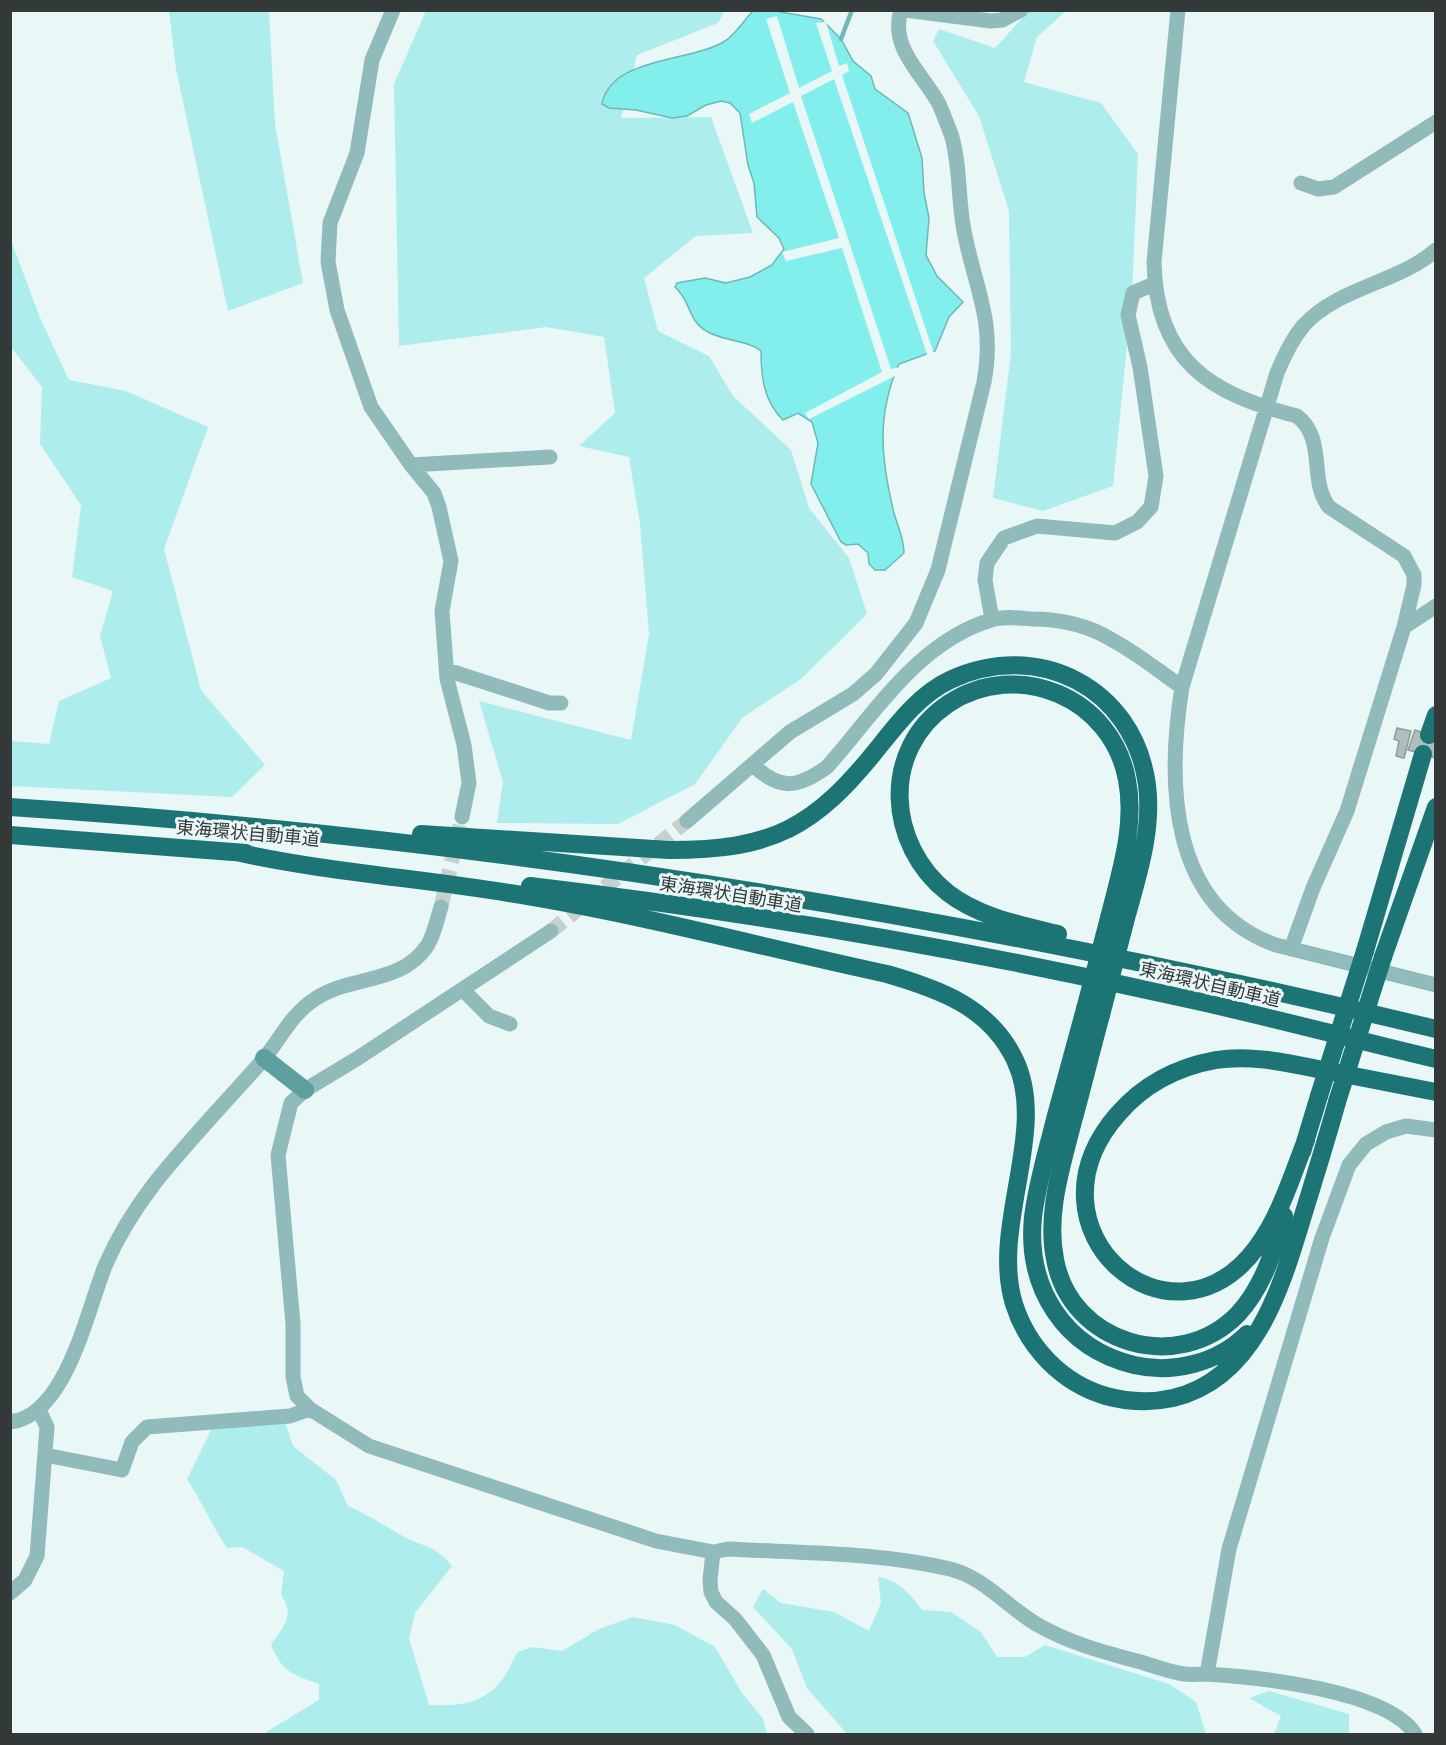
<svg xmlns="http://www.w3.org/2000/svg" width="1446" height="1745" font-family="Quicksand,'Noto Sans JP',sans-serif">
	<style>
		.green { fill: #adedeb }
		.water { fill: #83efec; stroke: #6bb8b6; stroke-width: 1.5 }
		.pier { fill: #e9f7f6 }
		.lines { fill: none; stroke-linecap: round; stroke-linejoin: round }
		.stream { stroke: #6bb8b6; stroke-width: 4.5 }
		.building { fill: #b0bdbd; stroke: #8f9c9b; stroke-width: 1.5 }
		.street-tunnel { stroke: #c5d1d0; stroke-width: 15; stroke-dasharray: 15 8; stroke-linecap: butt }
		.street { stroke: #91bbba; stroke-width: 15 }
		.secondary { stroke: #5d9f9e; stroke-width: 18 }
		.highway { stroke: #1c7574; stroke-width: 18 }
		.highway-bridge { stroke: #1c7574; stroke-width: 18 }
		.labels { text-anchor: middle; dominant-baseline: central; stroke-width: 6; stroke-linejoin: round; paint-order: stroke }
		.street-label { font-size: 18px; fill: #333938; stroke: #e9f7f6 }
	</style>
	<rect width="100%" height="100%" fill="#e9f7f6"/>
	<path class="green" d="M169 11H269L275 124 303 283 228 311 176 69Z
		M426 11H725L718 23 637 55 621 118 711 117 753 233 696 236 644 278 658 331 709 356 733 396 791 450 809 508 849 558 867 614 801 679 743 717 695 784 618 824 497 823 503 782 479 701 631 740 649 634 640 524 629 457 579 446 615 413 604 337 546 327 399 346 394 84Z
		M1029 11H1066L1037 37 1024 82 1101 103 1138 154 1132 295 1113 486 1043 511 993 498 1011 353 1009 211 979 116 933 41 939 29 995 48Z
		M10 238 41 320 69 380 126 391 208 427 164 549 201 690 265 765 232 797 11 786V741L49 744 59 701 111 678 100 636 113 591 72 577 81 505 40 444 42 387 11 347Z
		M217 1418 285 1422 293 1446 336 1480 348 1506C367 1514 383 1525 401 1535 426 1549 431 1542 452 1566L415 1613 409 1638 429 1705C457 1706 482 1705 501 1681 508 1673 512 1661 518 1652L532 1647 562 1651 599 1629 633 1617 675 1625 715 1647 742 1693 763 1719 767 1734H263L319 1700V1684C293 1675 282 1672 271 1645 283 1626 296 1616 281 1595L284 1571 242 1547 227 1548C212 1526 202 1502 187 1479Z
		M878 1577C899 1580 910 1594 922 1610L951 1612 981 1632 997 1657H1025L1045 1645 1169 1684 1196 1702 1206 1734H847L807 1688 792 1649 753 1607 763 1589 781 1603 834 1612 869 1631 881 1603Z
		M1269 1691 1349 1714V1734H1274L1281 1716 1249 1698Z"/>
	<path class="water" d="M769 10 821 19 841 39 853 61 871 76 875 89 908 113 922 158 924 193 929 218 926 255 937 276 963 302 949 317 935 351 899 364C876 415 881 460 894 513 898 528 904 538 904 553L885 570H875L869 564 868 553 858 544 846 545 841 542 811 484 818 443 812 422 798 413 783 420C764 401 761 378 761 351 750 341 724 341 708 332 687 321 692 302 675 287L677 283 705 278 726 283 750 277 772 265 784 249 779 238 757 217 754 183 748 165 740 113 730 103 721 101 706 105 687 116 672 118 636 110 609 108 602 104C611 56 693 62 725 41 735 35 744 20 753 11Z"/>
	<path class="pier" d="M777 16 799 88 832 71 816 23 826 22 839 66 847 63 849 71 842 75 934 354 928 357 834 79 801 96 891 369 901 367 897 375 809 419 805 413 882 372 842 248 786 261 782 252 839 238 793 102 752 123 749 114 790 93 766 19Z"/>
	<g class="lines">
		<path class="stream" d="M841 39 852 10"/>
	</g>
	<path class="building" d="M1397 728 1411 731 1404 758 1396 756 1399 741 1394 739Z
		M1415 730 1436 737V758L1408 750Z"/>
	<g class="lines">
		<path class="street-tunnel" d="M441 907 462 817
			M551 931 687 821"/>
		<path class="street" d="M393 10 372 60 357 153 330 223 328 262 337 310 371 407 411 465 434 493 439 507 451 561 442 611 447 679 464 745 469 783 462 817
			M905 10 991 21 1002 20 1021 10
			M1178 10 1154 262C1156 360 1209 394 1297 416 1327 439 1308 480 1329 507L1404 556 1414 575V585L1404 627 1347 811 1313 888 1291 949
			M1301 183 1318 189 1334 187 1436 122
			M1436 250C1398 283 1339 287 1304 325 1292 339 1284 356 1277 373L1182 687C1167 781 1168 907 1276 945L1436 985
			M411 465 550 457
			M992 619 985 580 987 563 1004 538 1037 526 1115 533 1137 522 1151 507 1156 476 1140 367 1128 315 1133 293 1154 284
			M1404 627 1436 606
			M447 670 549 703H561
			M753 765C780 791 798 788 827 767 875 713 918 642 991 620 1003 616 1019 618 1032 619 1060 619 1090 626 1114 641 1138 654 1160 672 1182 687
			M687 821 790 732 853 694 876 674 916 623 938 570 984 382C996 318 973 285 963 225 958 196 960 162 951 134 947 124 943 113 939 104 923 74 889 48 901 10
			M551 931 358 1058 305 1090 291 1103 278 1155 293 1324V1377L297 1396 310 1409 369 1446 656 1541 713 1552 728 1549C802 1553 878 1552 950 1569 984 1577 1008 1608 1038 1625 1071 1644 1107 1653 1144 1663 1157 1667 1170 1672 1184 1674 1191 1675 1199 1674 1206 1674 1257 1677 1387 1690 1415 1734
			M463 990 489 1016 510 1024
			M10 1422C66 1416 87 1311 105 1266 117 1238 135 1209 154 1184 188 1141 226 1102 262 1061 280 1040 291 1014 315 999 350 975 401 985 427 946 434 936 437 919 441 907
			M45 1455 122 1470 132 1442 147 1427 290 1416 310 1409
			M713 1552 710 1580 711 1592 716 1602 735 1619 763 1655 789 1717 807 1734
			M10 1593 25 1580 37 1556 47 1427 39 1410
			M1207 1674 1229 1549 1322 1238 1349 1165 1366 1144 1386 1132 1406 1126 1436 1130"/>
		<path class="secondary" d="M264 1058 305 1090"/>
		<path class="highway" d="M1429 735 1436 715
			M10 807C491 838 967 916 1436 1029
			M421 834 669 850C773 850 814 828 878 748 898 723 920 694 950 680 1037 639 1134 687 1147 785 1153 831 1137 878 1125 922
			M10 835 246 853
			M236 852C326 872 418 878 509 893 636 913 761 947 887 974 939 989 990 1007 1015 1060 1049 1131 990 1226 1014 1304 1028 1348 1062 1383 1106 1396 1128 1402 1151 1403 1173 1398 1258 1378 1283 1281 1305 1209 1316 1173 1327 1138 1337 1102
			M530 886C751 912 980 952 1197 1001 1277 1019 1356 1040 1436 1059
			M1058 934C1021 925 979 917 948 893 887 845 880 750 948 704 1017 658 1112 697 1127 780 1136 826 1120 873 1109 918
			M1365 951 1423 754
			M1383 957 1436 807
			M1085 1009C1075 1046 1065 1082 1055 1119 1047 1152 1037 1184 1033 1217 1026 1288 1064 1348 1134 1365 1173 1374 1218 1363 1247 1334
			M1101 1015C1091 1052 1082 1089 1072 1125 1061 1169 1046 1214 1055 1259 1070 1344 1178 1376 1238 1314 1263 1287 1274 1251 1284 1216
			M1306 1140C1292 1176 1280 1216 1257 1247 1171 1363 1017 1229 1118 1114 1144 1084 1177 1067 1216 1060 1253 1054 1292 1064 1328 1071 1364 1078 1400 1085 1436 1092
			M1302 1152 1319 1096"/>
		<path class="highway-bridge" d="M1085 1009 1109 918
			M1101 1015 1125 922
			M1319 1096 1365 951
			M1337 1102 1383 957"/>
	</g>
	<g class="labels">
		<g class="street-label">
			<text transform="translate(248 833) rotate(5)">東海環状自動車道</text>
			<text transform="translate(731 894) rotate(9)">東海環状自動車道</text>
			<text transform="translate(1210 984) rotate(13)">東海環状自動車道</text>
		</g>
	</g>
	<rect width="1446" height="1745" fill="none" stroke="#333938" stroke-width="24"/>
</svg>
